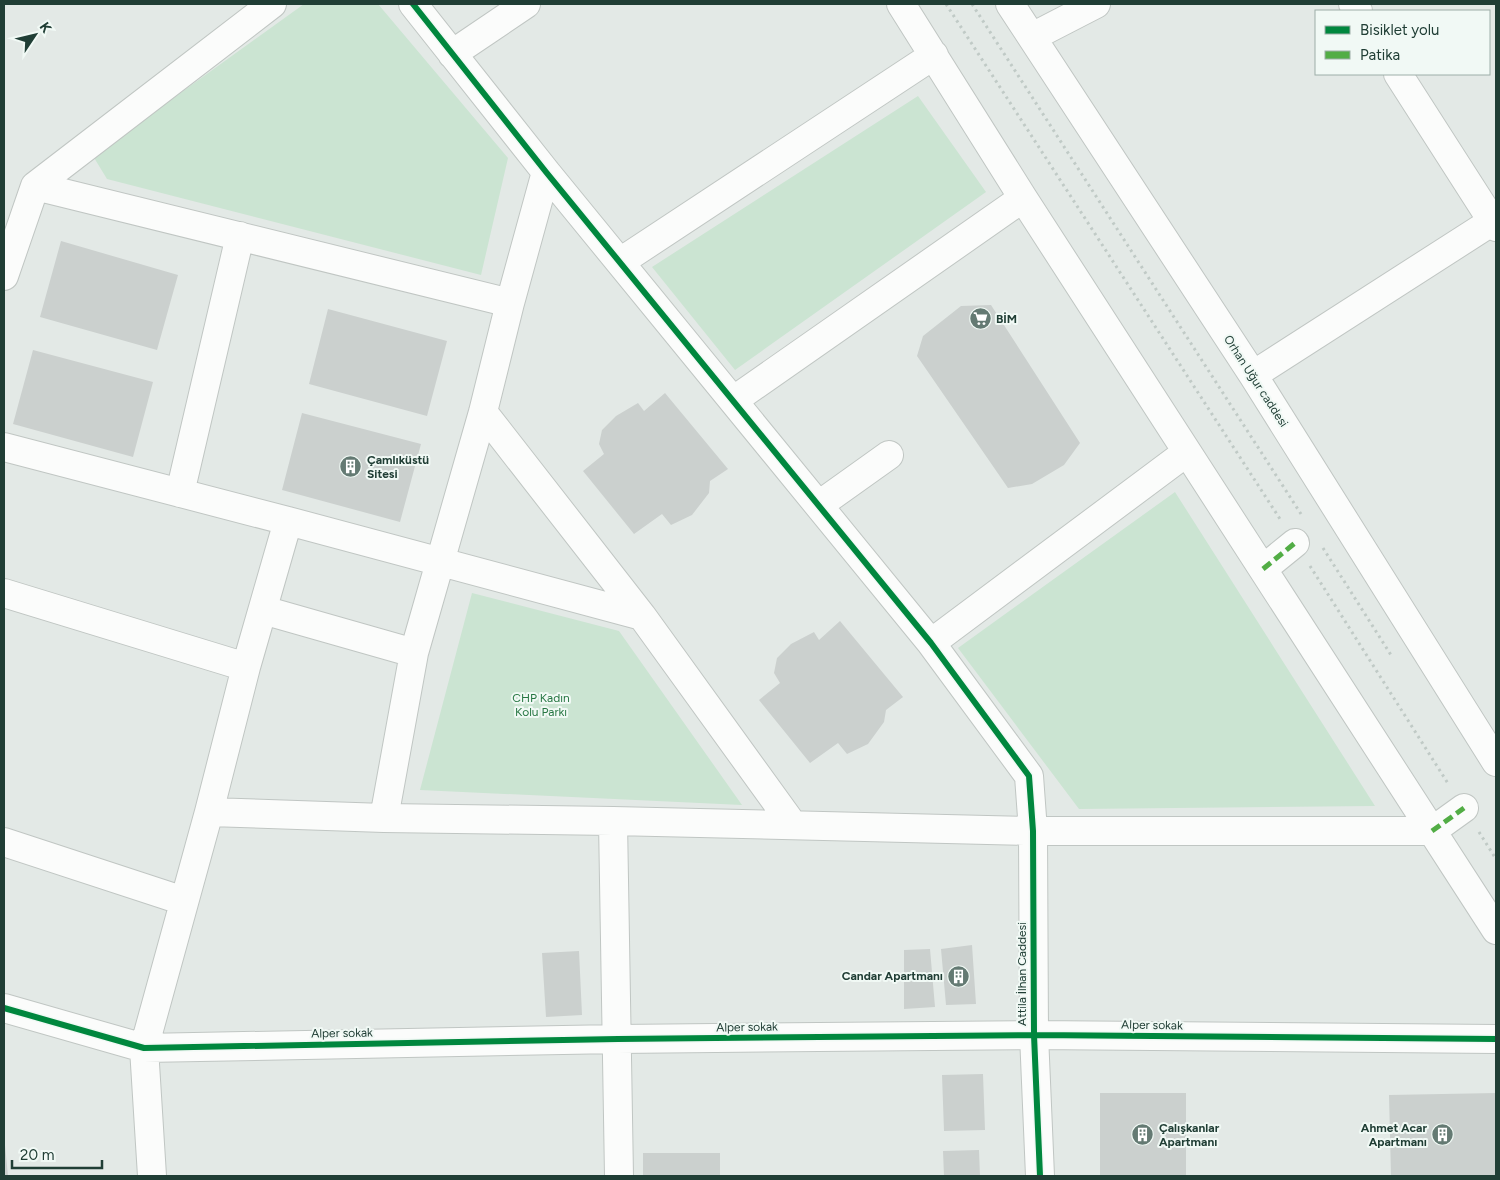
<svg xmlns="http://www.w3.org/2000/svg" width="1500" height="1180" font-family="Figtree,sans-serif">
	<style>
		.green { fill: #cbe4d2 }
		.building { fill: #cbd0ce }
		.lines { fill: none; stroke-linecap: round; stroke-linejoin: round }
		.minor-casing { stroke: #c0c6c3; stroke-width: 30 }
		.path { stroke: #c0cac6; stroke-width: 3; stroke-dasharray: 2.5 4; stroke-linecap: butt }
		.minor { stroke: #fbfcfb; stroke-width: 28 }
		.quiet { stroke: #52ad45; stroke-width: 5; stroke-dasharray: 10 5; stroke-linecap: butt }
		.cycleway-casing { stroke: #f1f9f5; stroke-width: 9 }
		.cycleway { stroke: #00873e; stroke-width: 6 }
		.labels { text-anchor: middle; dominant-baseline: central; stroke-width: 4; stroke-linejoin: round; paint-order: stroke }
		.poi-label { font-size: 12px; font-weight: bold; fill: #203e35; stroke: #f1f9f5; text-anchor: start }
		.street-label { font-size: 12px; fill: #203e35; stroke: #f1f9f5 }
		.park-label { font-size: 12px; fill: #277743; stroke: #f1f9f5 }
	</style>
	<rect width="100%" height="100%" fill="#e3e9e6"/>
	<path class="green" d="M304 4H378L508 158 481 275 107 179 93 156Z
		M918 96 986 192 735 370 652 267Z
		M1175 492 1375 806 1079 809 958 648Z
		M472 593 619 631 742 805 420 790Z"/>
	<path class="building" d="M61 241 178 275 157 350 40 317Z
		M991 305 1080 443 1064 465 1032 484 1008 488 917 356 923 336 961 306Z
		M328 309 447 341 427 416 309 384Z
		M33 350 153 382 133 457 13 424Z
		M665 393 728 469 710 481 709 493 692 515 671 525 662 514 634 534 583 471 604 454 599 444 602 430 616 416 638 403 644 411Z
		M302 413 421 444 400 522 282 490Z
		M840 621 903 697 886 710 884 722 868 744 847 754 838 743 810 763 759 700 780 683 774 673 777 658 791 644 814 632 819 640Z
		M972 945 976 1004 946 1005 941 949Z
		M930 949 935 1007 904 1009V950Z
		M579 951 582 1015 546 1017 542 953Z
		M983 1074 985 1130 944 1131 942 1075Z
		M1100 1093H1186V1176H1100Z
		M1496 1093V1176H1391L1389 1095Z
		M4 1145H5L8 1176H4Z
		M979 1150 980 1176H944L943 1151Z
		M643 1153H720V1176H643Z"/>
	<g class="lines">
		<defs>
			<path id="minor" d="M413 4 546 172 931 643 1029 776 1033 831 1034 1035 1040 1176
				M901 4 1023 198 1496 930
				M1010 4 1253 375 1496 762
				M1353 4 1358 11
				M1032 37 1096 4
				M452 54 526 4
				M1398 74 1496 227
				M35 186 510 303
				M620 262 934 55
				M4 276 35 186 272 4
				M1253 375 1496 219
				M734 400 1023 198
				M483 412 642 616 793 825
				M4 447 288 521 642 616
				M180 493 240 236
				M819 505 889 455
				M1263 569 1295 543
				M4 593 246 667
				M263 610 414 653
				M931 643 1187 452
				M209 812 384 818 613 821 1033 831H1432L1464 808
				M384 818 414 653 483 412 510 303 546 172
				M613 821 619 1176
				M4 842 184 901
				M4 1008 144 1048 618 1039 1034 1035 1496 1039
				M152 1176 144 1048 209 812 246 667 288 521"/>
		</defs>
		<use href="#minor" class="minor-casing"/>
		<path class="path" d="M946 4 1280 519
			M972 4 1301 514
			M1323 548 1391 655
			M1310 566 1449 785
			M1479 832 1496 859"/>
		<use href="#minor" class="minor"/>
		<path class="quiet" d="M1263 569 1295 543
			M1432 831 1464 808"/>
		<defs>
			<path id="cycleway" d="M413 4 546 172 931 643 1029 776 1033 831 1034 1035 1040 1176
				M4 1008 144 1048 618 1039 1034 1035 1496 1039"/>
		</defs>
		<use href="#cycleway" class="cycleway-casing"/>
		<use href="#cycleway" class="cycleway"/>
	</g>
	<defs>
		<symbol id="supermarket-disc" viewBox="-11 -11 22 22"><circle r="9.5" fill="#647a73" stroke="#f1f9f5"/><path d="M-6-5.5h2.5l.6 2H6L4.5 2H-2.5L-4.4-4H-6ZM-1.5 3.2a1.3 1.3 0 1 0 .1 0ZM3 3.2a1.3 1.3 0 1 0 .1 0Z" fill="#fff"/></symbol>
		<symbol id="building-disc" viewBox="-11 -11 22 22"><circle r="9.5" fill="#647a73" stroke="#f1f9f5"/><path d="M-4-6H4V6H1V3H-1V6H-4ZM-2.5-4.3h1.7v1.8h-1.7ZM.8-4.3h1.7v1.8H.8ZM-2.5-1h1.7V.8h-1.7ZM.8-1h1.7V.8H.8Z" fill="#fff"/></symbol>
	</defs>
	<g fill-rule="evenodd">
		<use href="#supermarket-disc" x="968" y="306" width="25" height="25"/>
		<use href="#building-disc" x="338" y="454" width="25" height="25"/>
		<use href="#building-disc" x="946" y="964" width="25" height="25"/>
		<use href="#building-disc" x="1130" y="1122" width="25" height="25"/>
		<use href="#building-disc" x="1430" y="1122" width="25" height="25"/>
	</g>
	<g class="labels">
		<g class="poi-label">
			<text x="996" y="319">BİM</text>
			<text x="367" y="460">Çamlıküstü<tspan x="367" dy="14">Sitesi</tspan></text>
			<text x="943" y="976" text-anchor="end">Candar Apartmanı</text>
			<text x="1159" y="1128">Çalışkanlar<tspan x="1159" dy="14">Apartmanı</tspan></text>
			<text x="1427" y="1128" text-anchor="end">Ahmet Acar<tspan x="1427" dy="14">Apartmanı</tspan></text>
		</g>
		<g class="street-label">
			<text transform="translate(1256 381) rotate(57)">Orhan Uğur caddesi</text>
			<text transform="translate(1022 974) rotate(-90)">Attila İlhan Caddesi</text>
			<text transform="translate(1152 1025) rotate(1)">Alper sokak</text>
			<text transform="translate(747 1027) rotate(-1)">Alper sokak</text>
			<text transform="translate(342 1033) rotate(-1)">Alper sokak</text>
		</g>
		<g class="park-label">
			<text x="541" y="698">CHP Kadın<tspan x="541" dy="14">Kolu Parkı</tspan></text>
		</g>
	</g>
	<rect width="1500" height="1180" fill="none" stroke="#203e35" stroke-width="10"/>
	<rect x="1315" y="10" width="175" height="65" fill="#f1f9f5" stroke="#9daea8"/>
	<rect x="1325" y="26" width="25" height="8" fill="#00873e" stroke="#9daea8"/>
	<text x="1360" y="35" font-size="15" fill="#203e35">Bisiklet yolu</text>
	<rect x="1325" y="51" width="25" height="8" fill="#52ad45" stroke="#9daea8"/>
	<text x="1360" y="60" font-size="15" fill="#203e35">Patika</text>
	<g transform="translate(35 35) rotate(55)" stroke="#f1f9f5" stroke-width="4" paint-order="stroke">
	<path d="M0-4L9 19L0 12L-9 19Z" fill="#203e35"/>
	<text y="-8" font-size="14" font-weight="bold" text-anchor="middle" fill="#203e35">K</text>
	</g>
	<path d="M12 1160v8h90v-8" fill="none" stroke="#203e35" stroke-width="2.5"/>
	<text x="20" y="1160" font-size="15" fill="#203e35" stroke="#f1f9f5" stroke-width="4" paint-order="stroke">20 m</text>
</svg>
